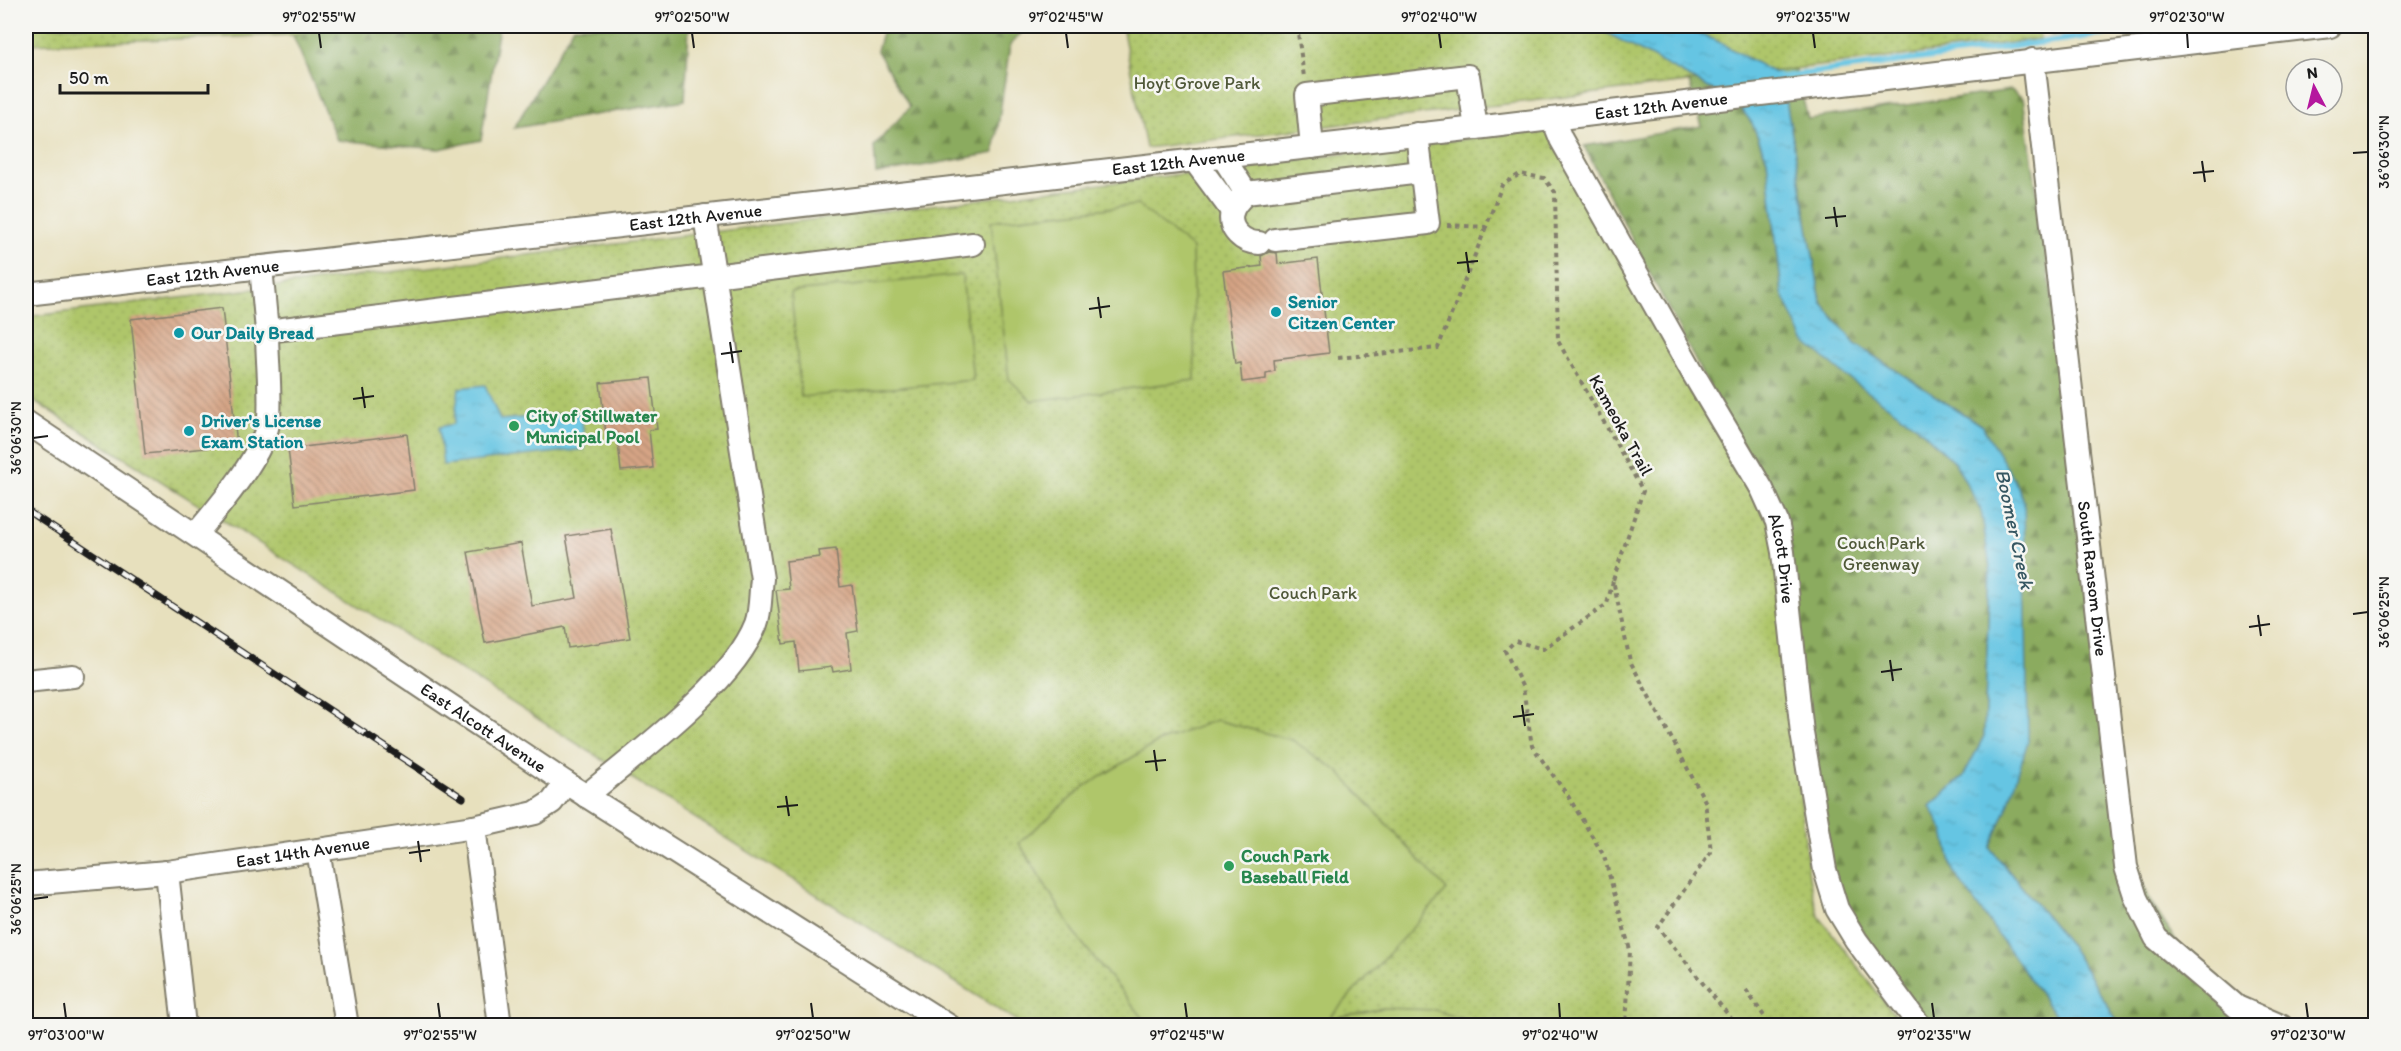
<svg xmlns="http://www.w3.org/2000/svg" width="2401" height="1051" font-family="Itim,sans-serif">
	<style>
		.forest { fill: url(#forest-firs); stroke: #54643e; stroke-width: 1.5 }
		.park { fill: url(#park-dots); stroke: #667144; stroke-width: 1.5 }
		.pitch { fill: #afc66b; stroke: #667144; stroke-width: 1.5 }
		.water { fill: url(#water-ripples); stroke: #407080; stroke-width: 1.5 }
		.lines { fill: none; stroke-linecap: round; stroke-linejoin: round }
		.stream { stroke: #65c5e3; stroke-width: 6 }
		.building { fill: url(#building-back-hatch) }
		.minor-casing { stroke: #827e6c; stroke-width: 26 }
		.path { stroke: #827e6c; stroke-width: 4; stroke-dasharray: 4.5 4.5; stroke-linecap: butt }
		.minor { stroke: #fff; stroke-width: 22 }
		.rail-casing { stroke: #1c1c1c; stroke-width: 7 }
		.rail { stroke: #f6f6f2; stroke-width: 4.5; stroke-dasharray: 14; stroke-linecap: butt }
		.ticks { fill: none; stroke: #1c1c1c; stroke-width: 2 }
		.culture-dot { fill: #0f9aa8; stroke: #f6f6f2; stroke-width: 2 }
		.leisure-dot { fill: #2e9e5b; stroke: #f6f6f2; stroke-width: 2 }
		.labels { text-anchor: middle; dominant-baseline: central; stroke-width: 5; stroke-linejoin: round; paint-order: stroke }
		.park-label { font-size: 18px; fill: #4f5838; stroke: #f6f6f2 }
		.street-label { font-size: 18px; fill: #1c1c1c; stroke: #f6f6f2 }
		.culture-label { font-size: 18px; font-weight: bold; fill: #0d838f; stroke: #f6f6f2; text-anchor: start }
		.leisure-label { font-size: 18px; font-weight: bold; fill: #27864d; stroke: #f6f6f2; text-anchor: start }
		.water-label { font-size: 20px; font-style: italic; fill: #365762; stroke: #f6f6f2 }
		.neatline { fill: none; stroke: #1c1c1c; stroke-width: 2 }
		.ticks-label { font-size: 15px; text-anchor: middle; fill: #1c1c1c }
	</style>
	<defs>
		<pattern id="forest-firs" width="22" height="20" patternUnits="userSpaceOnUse" patternTransform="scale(1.5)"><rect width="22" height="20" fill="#8bab5f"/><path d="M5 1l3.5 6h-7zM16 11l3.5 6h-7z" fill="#718a4e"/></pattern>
		<pattern id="park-dots" width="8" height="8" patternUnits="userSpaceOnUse" patternTransform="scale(1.5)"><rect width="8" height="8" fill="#afc66b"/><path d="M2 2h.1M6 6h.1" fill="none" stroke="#96aa5c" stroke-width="1.8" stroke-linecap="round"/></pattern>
		<pattern id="water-ripples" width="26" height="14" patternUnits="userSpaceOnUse" patternTransform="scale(1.5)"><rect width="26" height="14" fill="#65c5e3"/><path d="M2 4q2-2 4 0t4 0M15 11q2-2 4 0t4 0" fill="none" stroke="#57a9c2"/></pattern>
		<pattern id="building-back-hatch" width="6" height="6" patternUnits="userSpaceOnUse" patternTransform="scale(1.5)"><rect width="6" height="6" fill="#d6a485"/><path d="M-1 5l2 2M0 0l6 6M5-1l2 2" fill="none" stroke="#ad856c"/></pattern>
	</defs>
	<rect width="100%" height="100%" fill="#f6f6f2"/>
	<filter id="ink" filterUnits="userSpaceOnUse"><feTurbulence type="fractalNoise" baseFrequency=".0167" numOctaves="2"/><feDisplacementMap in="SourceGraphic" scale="12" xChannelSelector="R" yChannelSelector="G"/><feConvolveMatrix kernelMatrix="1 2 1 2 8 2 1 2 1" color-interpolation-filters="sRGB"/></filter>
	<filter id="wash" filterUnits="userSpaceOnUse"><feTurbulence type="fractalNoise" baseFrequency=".008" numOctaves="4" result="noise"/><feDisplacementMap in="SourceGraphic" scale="24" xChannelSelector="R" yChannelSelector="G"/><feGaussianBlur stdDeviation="1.35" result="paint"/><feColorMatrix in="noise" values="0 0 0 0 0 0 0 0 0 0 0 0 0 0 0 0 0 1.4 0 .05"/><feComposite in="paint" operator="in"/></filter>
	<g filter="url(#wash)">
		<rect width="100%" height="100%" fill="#e7e0bd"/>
		<path class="forest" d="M289 26H499L481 140 439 149 337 140Z
			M574 26H689L685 100 514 128Z
			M884 26H1028L1010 45 994 153 876 174 874 146 910 107 877 51Z
			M2049 26H2137L2051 35Z
			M1596 27 1737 103 1752 123 1767 160 1782 293 1847 377 1918 427 1955 463 1982 510 1990 567 1984 736 1963 777 1930 806 1944 832 1953 871 2062 1025H1920L1825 870 1762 489 1584 146 1702 126 1688 78Z
			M1715 40 1794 63 1808 119 2011 90 2023 98 2135 862 2147 896 2198 976 2274 1025H2120L2071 947 1990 848 2008 805 1982 426 1855 344 1821 302 1782 77Z"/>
		<path class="park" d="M26 26H338L291 35 26 44Z
			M1122 26H2038L2040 39 1146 148Z
			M1546 129 1772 528 1809 877 1818 915 1902 1025H1023L26 396V317Z"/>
		<path class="pitch" d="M1138 205 1192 248 1195 380 1032 401 1009 379 991 221Z
			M962 275 973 380 801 397 791 292Z
			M1216 720 1292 740 1338 771 1447 890 1323 1025H1149L1078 938 1019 843 1085 786 1158 742Z
			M1383 1008 1435 1010 1479 1025H1328L1334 1018Z"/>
		<path class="water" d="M1594 26H1677L1715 40 1782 77 1821 302 1855 344 1982 426 2014 479 2024 501 2028 741 2008 805 1990 848 2071 947 2120 1025H2062L1953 871 1944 832 1930 806 1963 777 1984 736 1990 567 1981 510 1955 463 1918 427 1847 377 1804 341 1782 293 1767 159 1752 123 1737 103Z
			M485 385 500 420 581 412 585 449 443 465 439 427 454 424 459 388Z"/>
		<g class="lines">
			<path class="stream" d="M1774 76 1782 77 2105 34 2111 26"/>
		</g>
		<g id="blocks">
			<path class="building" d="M1269 252 1277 253 1278 264 1318 259 1329 353 1274 360 1275 371 1266 373V379L1242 382 1240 363 1235 364 1223 271 1262 266 1261 256Z
				M222 308 237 445 145 454 131 319Z
				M651 378 657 429 649 430 653 468 621 471 617 433 606 434 600 383Z
				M407 434 414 490 295 505 288 449Z
				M611 529 630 638 568 648 565 627 485 643 468 552 521 543 532 606 577 598 566 536Z
				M836 549 840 587 852 585 858 631 847 633 851 669 833 672 832 667 799 671 796 642 783 644 776 590 789 589 786 561 820 557 819 551Z"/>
		</g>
	</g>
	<g filter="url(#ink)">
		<use href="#blocks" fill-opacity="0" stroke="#827e6c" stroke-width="1.5"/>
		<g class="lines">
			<defs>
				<g id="minor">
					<path id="s1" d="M2033 60 2126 867 2136 898 2156 938 2237 1007 2281 1026"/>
					<path id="s2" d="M1553 119 1561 139 1693 373 1762 489 1777 522 1783 552 1802 733 1825 870 1837 909 1856 940 1920 1026"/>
					<path d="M1312 147 1307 95 1468 76 1476 128"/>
					<path d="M1223 157 1246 193"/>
					<path d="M1194 160 1232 211"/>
					<path d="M1275 240 1428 223 1417 134"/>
					<path d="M1259 243C1243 243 1227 229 1232 212 1234 204 1241 198 1246 193L1421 172"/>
					<path d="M261 267 267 331 973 244"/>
					<path id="s3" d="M26 294 1476 128 2330 26"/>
					<path id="s4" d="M26 422 566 783 949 1026"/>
					<path d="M196 534C218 508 266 452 269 418 271 390 267 360 267 331"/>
					<path d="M26 681 73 676"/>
					<path d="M586 796C637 753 732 685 756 624 761 611 760 593 762 579L705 216"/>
					<path d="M474 827 500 1026"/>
					<path d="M318 850 347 1026"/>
					<path d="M167 872 184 1026"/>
					<path id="s5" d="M26 884 167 872 474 827 535 813 552 802 566 783"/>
				</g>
			</defs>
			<use href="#minor" class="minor-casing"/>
			<path class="path" d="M1297 26 1304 77
				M1447 225 1486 227 1502 185 1520 174 1544 178 1555 192 1558 341 1643 491 1613 580 1630 661 1705 801 1711 852 1658 927 1737 1026
				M1338 358 1438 348 1486 227
				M1613 581 1607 604 1543 649 1515 641 1505 651 1523 688 1532 746 1568 796 1604 856 1630 950 1626 1026
				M1746 990 1771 1026"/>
			<use href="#minor" class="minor"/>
			<defs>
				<path id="rail" d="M26 510 463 798"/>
			</defs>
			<use href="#rail" class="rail-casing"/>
			<use href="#rail" class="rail"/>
		</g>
	</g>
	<path class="ticks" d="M319 33 321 48M692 33 694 48M1066 33 1068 48M1439 33 1441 48M1813 33 1815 48M2187 33 2188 48M2353 153 2368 152M2202 161 2205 182M2193 173 2214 171M1834 207 1837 227M1825 218 1846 216M1466 252 1469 273M1457 263 1478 261M1098 297 1101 318M1089 309 1110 306M730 342 733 363M721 354 742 351M362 387 365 408M353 399 374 396M33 438 48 436M2353 614 2368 612M2258 615 2261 636M2249 627 2270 624M1890 660 1893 681M1881 672 1902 669M1522 705 1525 726M1513 717 1534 714M1154 750 1157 771M1145 762 1166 760M786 796 789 816M777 807 798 805M418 841 421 862M409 853 430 850M33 899 48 897M64 1003 66 1018M438 1003 440 1018M811 1003 813 1018M1185 1003 1187 1018M1559 1003 1560 1018M1932 1003 1934 1018M2306 1003 2308 1018"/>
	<g class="culture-dot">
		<circle cx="1276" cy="312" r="6"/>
		<circle cx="179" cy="333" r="6"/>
		<circle cx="189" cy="431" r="6"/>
	</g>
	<g class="leisure-dot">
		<circle cx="514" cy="426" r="6"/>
		<circle cx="1229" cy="866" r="6"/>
	</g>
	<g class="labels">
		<g class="park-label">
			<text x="1197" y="83">Hoyt Grove Park</text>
			<text x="1881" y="543">Couch Park<tspan x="1881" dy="21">Greenway</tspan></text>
			<text x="1313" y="593">Couch Park</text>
		</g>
		<g class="street-label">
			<text stroke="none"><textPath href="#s3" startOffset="1646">East 12th Avenue</textPath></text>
			<text stroke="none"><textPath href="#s3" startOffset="1160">East 12th Avenue</textPath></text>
			<text stroke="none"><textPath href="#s3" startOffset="674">East 12th Avenue</textPath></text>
			<text stroke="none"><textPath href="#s3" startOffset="188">East 12th Avenue</textPath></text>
			<text transform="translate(1621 425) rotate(61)">Kameoka Trail</text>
			<text stroke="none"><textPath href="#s2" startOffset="498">Alcott Drive</textPath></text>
			<text stroke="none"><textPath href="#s1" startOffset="522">South Ransom Drive</textPath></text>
			<text stroke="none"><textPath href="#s4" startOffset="550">East Alcott Avenue</textPath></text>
			<text stroke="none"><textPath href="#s5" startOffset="279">East 14th Avenue</textPath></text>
		</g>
		<g class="culture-label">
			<text x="1288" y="302">Senior<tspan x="1288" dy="21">Citzen Center</tspan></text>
			<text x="191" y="333">Our Daily Bread</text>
			<text x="201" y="421">Driver's License<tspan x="201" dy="21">Exam Station</tspan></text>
		</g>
		<g class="leisure-label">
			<text x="526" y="416">City of Stillwater<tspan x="526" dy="21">Municipal Pool</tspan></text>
			<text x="1241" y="856">Couch Park<tspan x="1241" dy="21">Baseball Field</tspan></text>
		</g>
		<g class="water-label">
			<text transform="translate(2015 529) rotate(78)">Boomer Creek</text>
		</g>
	</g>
	<rect width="2401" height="1051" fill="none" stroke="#f6f6f2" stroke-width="66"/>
	<g transform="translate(2314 87) rotate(353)"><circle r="28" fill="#f6f6f2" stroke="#9f9f9c" stroke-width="1.5"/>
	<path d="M0-4.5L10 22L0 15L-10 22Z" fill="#b5179e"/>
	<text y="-9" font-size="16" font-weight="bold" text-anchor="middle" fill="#1c1c1c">N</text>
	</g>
	<path d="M60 84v9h148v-9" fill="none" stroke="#1c1c1c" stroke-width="3"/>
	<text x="69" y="84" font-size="18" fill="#1c1c1c" stroke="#f6f6f2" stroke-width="4.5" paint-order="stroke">50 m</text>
	<rect x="33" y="33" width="2335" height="985" class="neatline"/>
	<g class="ticks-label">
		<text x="319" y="22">97°02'55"W</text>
		<text x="692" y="22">97°02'50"W</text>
		<text x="1066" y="22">97°02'45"W</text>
		<text x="1439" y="22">97°02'40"W</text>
		<text x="1813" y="22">97°02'35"W</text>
		<text x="2187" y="22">97°02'30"W</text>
		<text transform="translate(2384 152) rotate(-90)" y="5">36°06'30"N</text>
		<text transform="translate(16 438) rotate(-90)" y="5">36°06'30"N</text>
		<text transform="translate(2384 612) rotate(-90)" y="5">36°06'25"N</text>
		<text transform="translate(16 899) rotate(-90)" y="5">36°06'25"N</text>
		<text x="66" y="1040">97°03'00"W</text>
		<text x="440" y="1040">97°02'55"W</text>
		<text x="813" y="1040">97°02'50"W</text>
		<text x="1187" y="1040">97°02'45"W</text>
		<text x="1560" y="1040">97°02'40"W</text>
		<text x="1934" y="1040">97°02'35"W</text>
		<text x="2308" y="1040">97°02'30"W</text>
	</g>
</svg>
